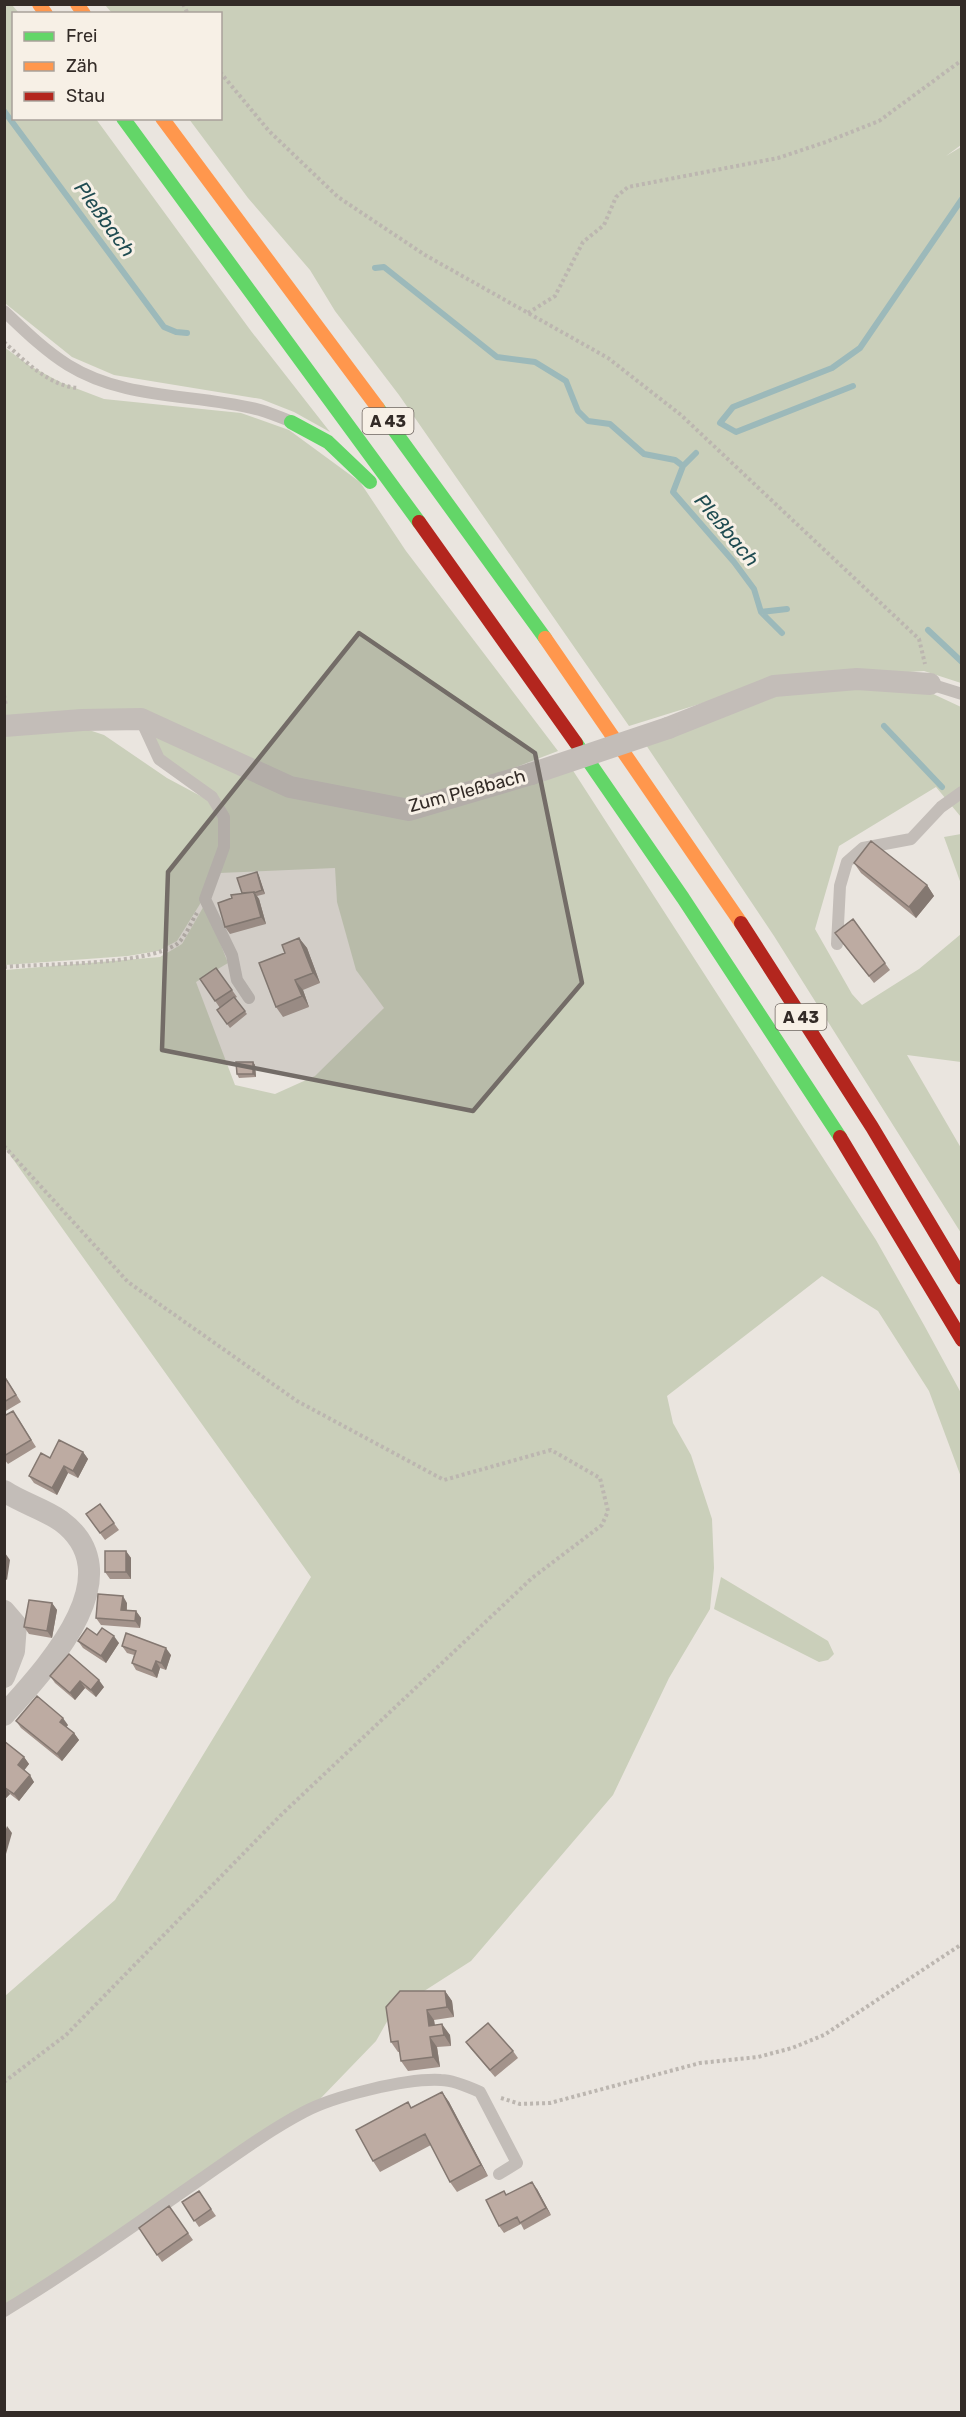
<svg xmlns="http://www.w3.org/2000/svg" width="966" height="2417" font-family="Rubik,sans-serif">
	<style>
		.green { fill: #cacfba }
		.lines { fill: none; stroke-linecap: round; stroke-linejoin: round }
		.stream { stroke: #9cb9ba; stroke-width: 6 }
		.path { stroke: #bcb6b0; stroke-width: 4; stroke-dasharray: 3 3; stroke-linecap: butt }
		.lane { stroke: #c3bdb8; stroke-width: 12 }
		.street { stroke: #c3bdb8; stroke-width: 22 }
		.fast { stroke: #63d668; stroke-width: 14 }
		.slow { stroke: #ff974d; stroke-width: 14 }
		.jam { stroke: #b3261e; stroke-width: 14 }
		.street-bridge { stroke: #c3bdb8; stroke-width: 22 }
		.wall { fill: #a3938b }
		.shaded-wall { fill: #847871 }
		.building { fill: #bdaba2; stroke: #847871; stroke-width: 1.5 }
		.marked { fill: #736c67; fill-opacity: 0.2; stroke: #736c67; stroke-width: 4.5; stroke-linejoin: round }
		.labels { text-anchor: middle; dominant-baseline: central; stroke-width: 6; stroke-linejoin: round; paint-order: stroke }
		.shield { fill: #f7f0e6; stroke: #6e6660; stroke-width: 1.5 }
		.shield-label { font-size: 16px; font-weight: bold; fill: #332b27 }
		.street-label { font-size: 18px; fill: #332b27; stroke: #f7f0e6 }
		.water-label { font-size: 20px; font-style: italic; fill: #204c52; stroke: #f7f0e6 }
	</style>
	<rect width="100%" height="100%" fill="#eae5df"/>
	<path class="green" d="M4 5H12L19 13 14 14V118L96 119 251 331 330 432 294 412 261 399 114 375 72 357 6 304Z
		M105 5H961V145L946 156 961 147V683L924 671 774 681 629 726 399 395 335 311 310 270 248 198 189 119 220 118V14L112 13Z
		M4 347 30 366 62 383 104 399 241 413 289 430 360 482 406 551 558 751 409 808 291 784 141 715 5 720Z
		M860 685 929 692 961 707V817L936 787 839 846 815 929 852 994 862 1005 919 969 961 934V1062L907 1055 961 1148V1233L774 936 644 742 760 696Z
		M83 728 104 735 167 778 208 800 222 818V847L200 904 177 941 158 951 128 956 5 965V734Z
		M148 729 408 814 572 769 876 1240 924 1325 961 1393V1477L929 1391 878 1311 822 1276 667 1396 673 1423 691 1455 712 1519 714 1568 710 1609 669 1678 613 1795 471 1961 393 2011 376 2041 319 2100 5 2308V1996L115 1900 311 1577 5 1148V970L160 957 182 944 205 904 228 963 196 982 235 1085 275 1094 315 1076 384 1008 356 970 337 902 335 868 219 873 228 818 161 756Z
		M961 834H962L961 884 944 837Z
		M721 1577 828 1641 834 1654 828 1660 819 1662 714 1609Z"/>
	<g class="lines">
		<path class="stream" d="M4 111 164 327 176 332 187 333
			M375 268 384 267 497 357 535 362 566 381 578 411 588 421 610 424 644 454 675 460 683 466 673 492 734 562 754 589 761 612 782 633
			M853 386 736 432 720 423 733 407 832 368 860 348 962 199
			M683 466 696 453
			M761 612 787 609
			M928 630 962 662
			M884 726 942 787"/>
		<path class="path" d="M183 4 188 14
			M220 72 269 131 338 197 425 255 608 358 681 415 919 639 925 664
			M528 313 555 296 583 242 604 225 616 197 628 187 778 158 826 142 879 121 962 60
			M4 342C25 361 49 386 78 388
			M4 695 6 706
			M4 967C49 963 142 966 177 944 185 938 191 922 197 913
			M4 1146 128 1282 297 1401 444 1480 551 1450 600 1478 608 1511 602 1525 532 1578 282 1814 66 2035 4 2082
			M501 2098 520 2104 550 2103 700 2063 758 2057 792 2048 824 2035 962 1944"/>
		<path class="lane" d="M4 311C24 330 44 350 68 365 126 401 196 393 260 410 270 413 280 417 290 421
			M930 684 962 694
			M141 720 159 759 212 797 224 817V847L205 899 232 955 237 980 249 998
			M837 944 840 886 847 862 863 848 911 839 941 807 962 792
			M4 2311C72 2270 136 2224 201 2179 234 2156 268 2131 304 2112 334 2096 407 2078 441 2080 453 2080 469 2087 480 2092L517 2163 499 2174"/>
		<path class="street" d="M4 726 82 720 141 719 290 787 409 810 531 774
			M668 728 774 686 857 679 930 684
			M4 1491C22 1503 44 1509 61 1521 135 1576 44 1670 4 1715
			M4 1611 16 1625 14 1651 4 1677"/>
		<path class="fast" d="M123 118 419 522
			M378 408 545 638
			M291 422 328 442 370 482
			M576 743 683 898 840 1137"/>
		<path class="slow" d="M39 4 46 14
			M77 4 84 14
			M162 118 378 408
			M545 638 741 923"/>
		<path class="jam" d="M419 522 576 743
			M741 923 872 1127 962 1278
			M840 1137 962 1340"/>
		<path class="street-bridge" d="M531 774 668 728"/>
	</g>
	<path class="wall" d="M854 863 927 885 934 896 916 918 861 873Z
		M257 872 259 876 265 894 257 896 259 899 266 924 230 934 225 927 232 898 242 893Z
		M853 919 890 970 874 983 840 940Z
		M299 938 307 948 320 983 303 990 309 1007 283 1017 276 1007 285 953Z
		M216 968 237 997 235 998 247 1014 230 1028 217 1010 220 1008 200 979Z
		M253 1062 255 1065 256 1077 239 1078 237 1074Z
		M4 1375 21 1402 4 1412Z
		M4 1416 18 1418 36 1447 8 1464 4 1459Z
		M83 1452 88 1459 78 1478 68 1473 57 1495 34 1483 29 1476 50 1458Z
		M100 1504 119 1530 105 1540 86 1514Z
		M126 1551 131 1558V1579H110L105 1572Z
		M52 1603 57 1610 52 1638 29 1634 24 1627Z
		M127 1603V1610L136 1611 141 1618 140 1628 101 1625 96 1618Z
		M97 1635 119 1643 106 1663 83 1648 78 1641Z
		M122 1646 171 1655 166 1670 160 1668 157 1678 136 1670 132 1663 134 1655 127 1653Z
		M50 1676 104 1687 96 1697 85 1688 75 1700 55 1683Z
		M16 1721 68 1725 66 1727 74 1733 79 1740 62 1761 21 1728Z
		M4 1741 24 1757 29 1764 24 1770 34 1782 19 1801 10 1794 4 1800Z
		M445 1991 452 2001 454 2017 434 2020 435 2025 450 2035 451 2046 437 2047 440 2067 408 2071 401 2061 400 2052H398L391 2042Z
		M466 2042 513 2051 518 2058 495 2077 471 2049Z
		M442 2092 449 2102 488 2176 457 2192 450 2182 431 2145 380 2172 373 2161 412 2107Z
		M537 2189 551 2215 524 2230 521 2224 504 2233 499 2226 507 2195Z
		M199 2191 216 2216 199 2227 182 2202Z
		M169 2206 193 2240 162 2262 139 2228Z"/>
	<path class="shaded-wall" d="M257 872 259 876 265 894 262 890Z
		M927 885 934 896 916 918 909 907Z
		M254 892 259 899 266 924 261 917Z
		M299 938 307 948 320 983 313 973Z
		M295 980 303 990 309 1007 302 996Z
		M253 1062 255 1065 256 1077 253 1074Z
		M83 1452 88 1459 78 1478 73 1471Z
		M64 1466 68 1473 57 1495 52 1488Z
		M126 1551 131 1558V1579L126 1572Z
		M5 1553 10 1560 7 1580 4 1578Z
		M123 1596 127 1603 126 1617 121 1610Z
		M52 1603 57 1610 52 1638 47 1631Z
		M136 1611 141 1618 140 1628 135 1621Z
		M114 1636 119 1643 106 1663 101 1656Z
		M166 1648 171 1655 166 1670 161 1663Z
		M156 1661 160 1668 157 1678 152 1671Z
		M99 1680 104 1687 96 1697 91 1690Z
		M80 1681 85 1688 75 1700 70 1693Z
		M63 1718 68 1725 65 1729 60 1722Z
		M74 1733 79 1740 62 1761 57 1754Z
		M24 1757 29 1764 23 1772 18 1765Z
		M30 1775 34 1782 19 1801 14 1794Z
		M5 1787 10 1794 4 1800Z
		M7 1826 12 1833 4 1861V1835Z
		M445 1991 452 2001 454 2017 447 2007Z
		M427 2010 434 2020 436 2036 429 2026Z
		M442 2024 450 2035 451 2046 444 2035Z
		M430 2037 437 2047 440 2067 433 2057Z
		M442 2092 449 2102 488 2176 481 2165Z
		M532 2182 537 2189 551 2215 546 2208Z"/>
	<path class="building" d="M871 841 927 885 909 907 854 863Z
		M257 872 262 890 254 893V892L242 893 237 878Z
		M254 892 261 917 225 927 218 903 232 898 231 895Z
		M853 919 885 963 869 976 835 933Z
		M299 938 313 973 295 980 302 996 276 1007 259 963 285 953 282 945Z
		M216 968 232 990 215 1001 200 979Z
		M234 997 245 1011 227 1024 217 1010Z
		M236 1062H253V1074H237Z
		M4 1376 16 1395 4 1402Z
		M13 1411 31 1440 4 1456V1416Z
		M59 1440 83 1452 73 1471 64 1466 52 1488 29 1476 41 1453 50 1458Z
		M100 1504 114 1523 100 1533 86 1514Z
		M105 1551H126V1572H105Z
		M98 1594 123 1596 121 1610 136 1611 135 1621 96 1618Z
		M29 1600 52 1603 47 1631 24 1627Z
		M87 1628 97 1635 102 1628 114 1636 101 1656 78 1641Z
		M126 1633 166 1648 161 1663 156 1661 152 1671 132 1663 136 1651 122 1646Z
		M69 1654 99 1680 91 1690 80 1681 70 1693 50 1676Z
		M37 1696 63 1718 60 1722 74 1733 57 1754 16 1721Z
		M4 1741 24 1757 18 1765 30 1775 14 1794 4 1787Z
		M400 1991H445L447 2007 427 2010 429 2026 442 2024 444 2035 430 2037 433 2057 401 2061 398 2041 391 2042 386 2007Z
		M488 2023 513 2051 490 2070 466 2042Z
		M442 2092 481 2165 450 2182 425 2134 373 2161 356 2130 408 2102 411 2108Z
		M532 2182 546 2208 520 2223 517 2217 499 2226 486 2200 504 2191 506 2195Z
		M199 2191 211 2209 194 2221 182 2202Z
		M169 2206 188 2233 157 2255 139 2228Z"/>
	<path class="marked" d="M359 633 535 753 582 983 473 1111 162 1050 168 872Z"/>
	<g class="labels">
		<g class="shield">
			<rect x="362.5" y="408" width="51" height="26" rx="4.5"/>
			<rect x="775.5" y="1004" width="51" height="26" rx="4.5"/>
		</g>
		<g class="shield-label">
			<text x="388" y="421">A 43</text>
			<text x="801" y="1017">A 43</text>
		</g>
		<g class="street-label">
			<text transform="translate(467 791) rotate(-15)">Zum Pleßbach</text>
		</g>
		<g class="water-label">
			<text transform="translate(105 219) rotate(54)">Pleßbach</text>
			<text transform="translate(727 530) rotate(50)">Pleßbach</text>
		</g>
	</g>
	<rect width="966" height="2417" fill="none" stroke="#332b27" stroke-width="12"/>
	<rect x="12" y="12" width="210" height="108" fill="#f7f0e6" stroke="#a9a19a" stroke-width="1.5"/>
	<rect x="24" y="32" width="30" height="9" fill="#63d668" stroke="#a9a19a" stroke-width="1.5"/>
	<text x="66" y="42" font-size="18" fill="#332b27">Frei</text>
	<rect x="24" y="62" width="30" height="9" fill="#ff974d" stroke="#a9a19a" stroke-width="1.5"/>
	<text x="66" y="72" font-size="18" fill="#332b27">Zäh</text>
	<rect x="24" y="92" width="30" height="9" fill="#b3261e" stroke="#a9a19a" stroke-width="1.5"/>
	<text x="66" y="102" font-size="18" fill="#332b27">Stau</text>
</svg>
